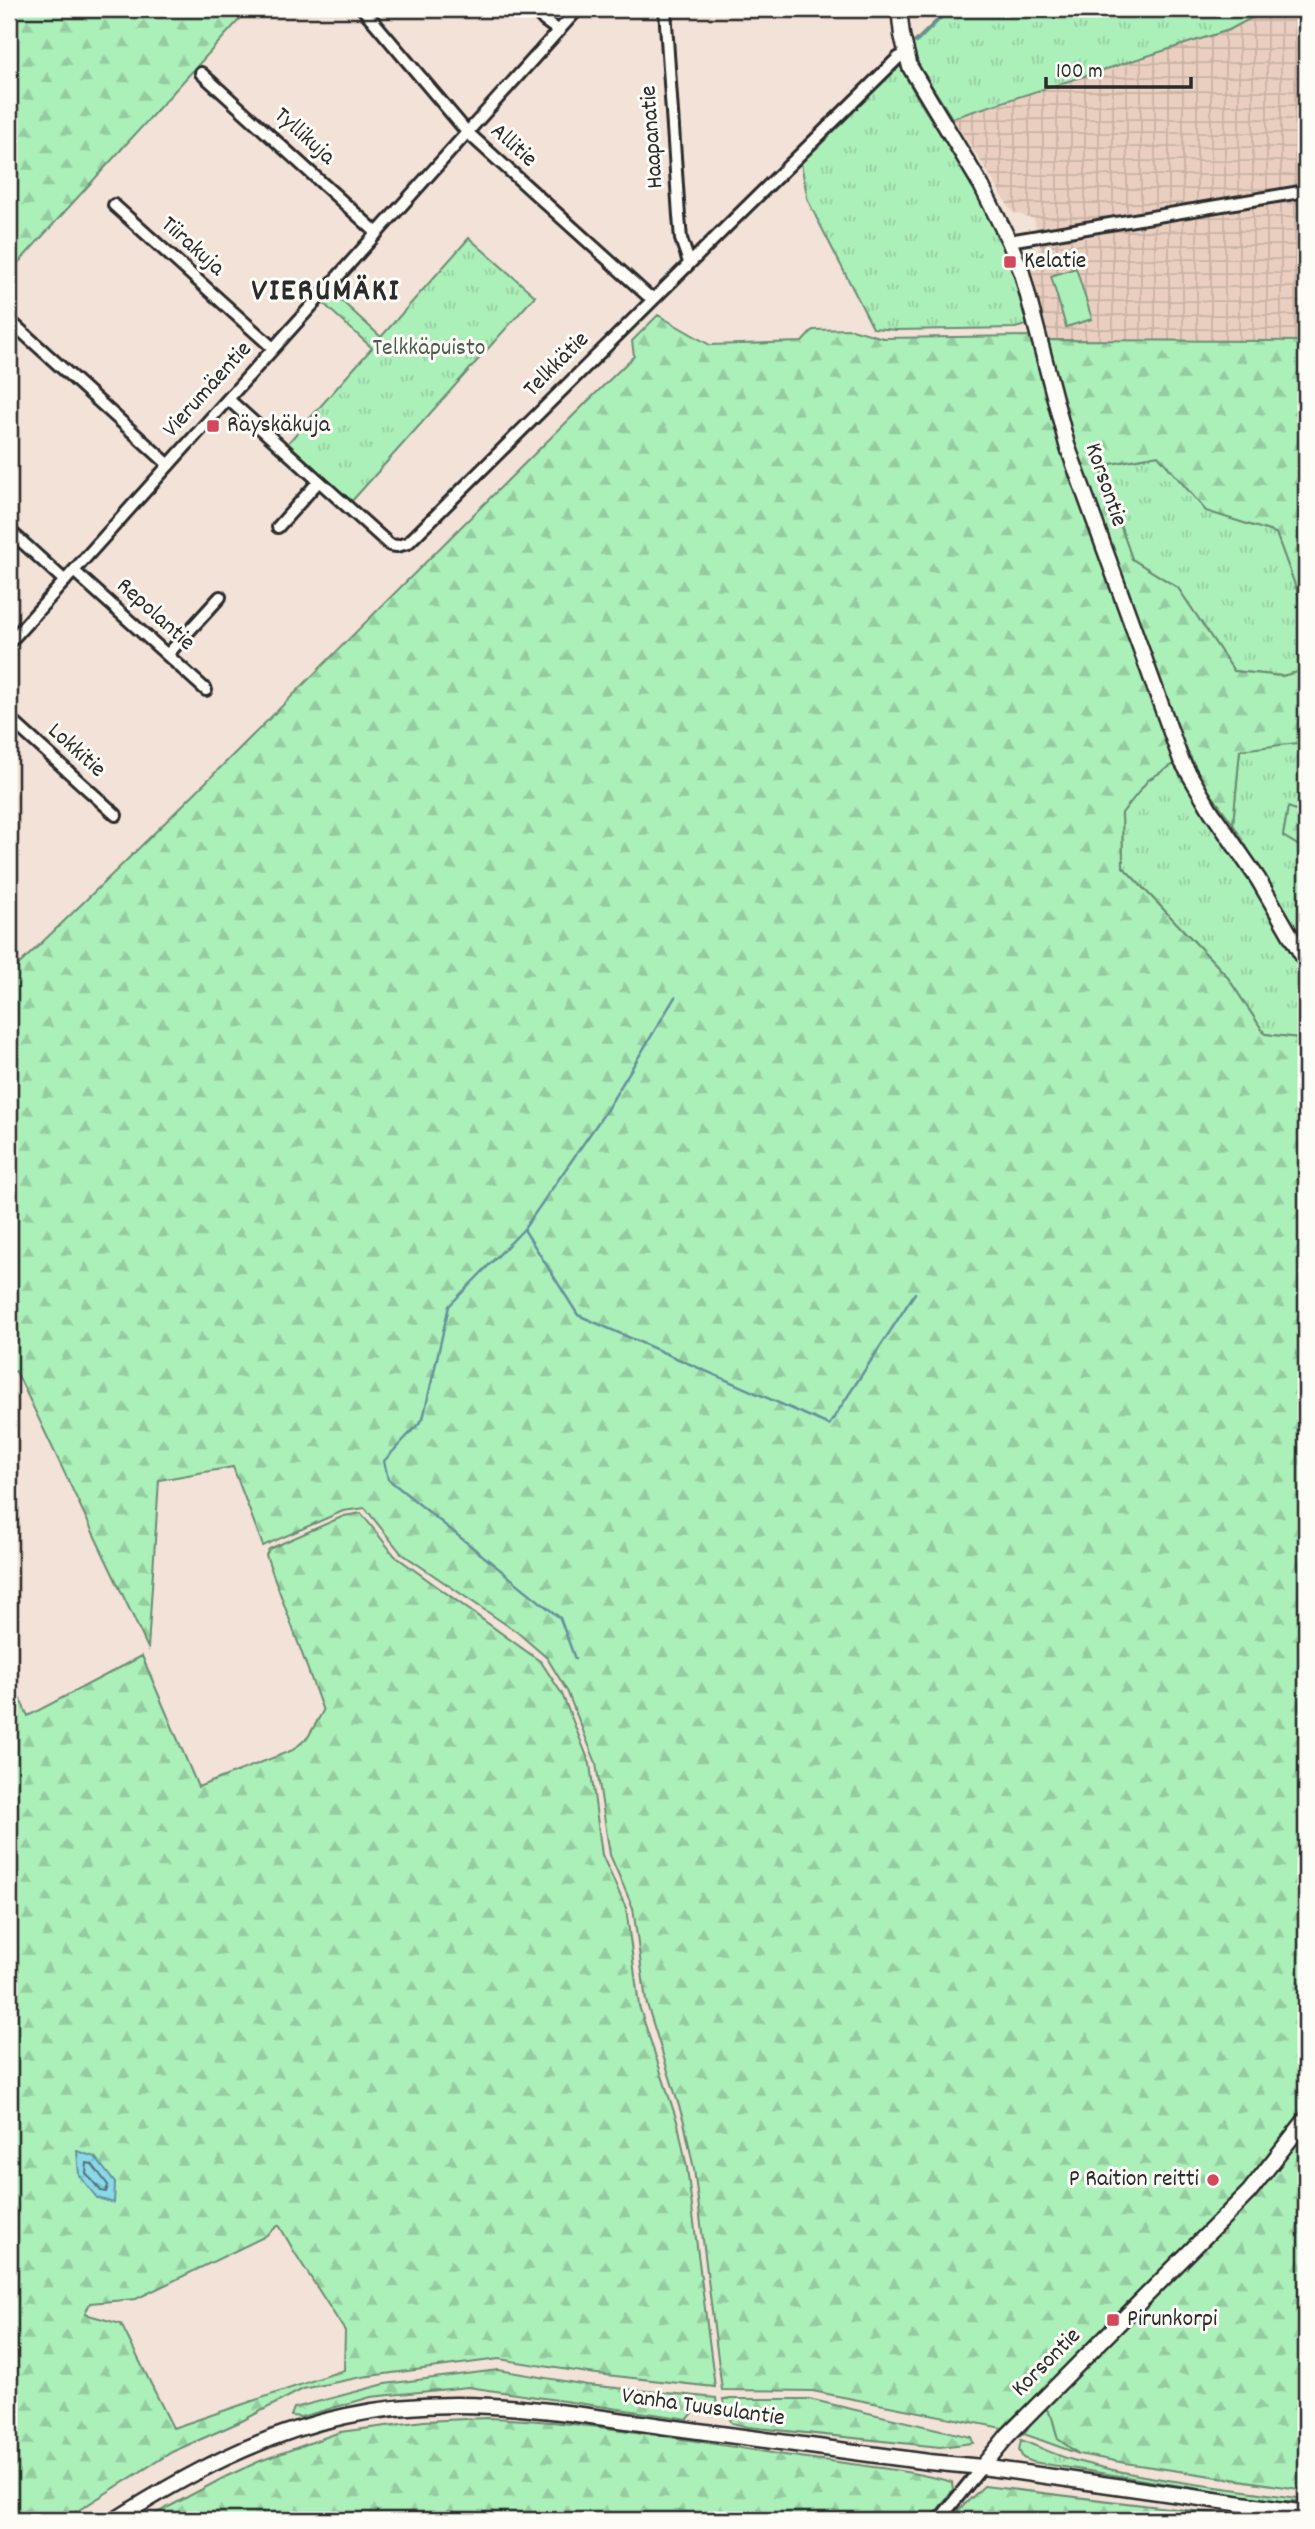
<svg xmlns="http://www.w3.org/2000/svg" width="1315" height="2529" font-family="Dekko,sans-serif">
	<style>
		.industrial { fill: url(#industrial-grid) }
		.grass { fill: url(#grass-tufts); stroke: #6b8d72; stroke-width: 2 }
		.forest { fill: url(#forest-firs); stroke: #6b8d72; stroke-width: 2; fill-rule: evenodd }
		.garden { fill: #abefb9; stroke: #6b8d72; stroke-width: 2 }
		.water { fill: url(#water-ripples); stroke: #64939c; stroke-width: 2 }
		.lines { fill: none; stroke-linecap: round; stroke-linejoin: round }
		.shore { stroke: #517077; stroke-width: 2 }
		.stream { stroke: #64939c; stroke-width: 2.5 }
		.street-casing { stroke: #2b2b2b; stroke-width: 16 }
		.secondary-casing { stroke: #2b2b2b; stroke-width: 19 }
		.street { stroke: #fdfcf7; stroke-width: 10 }
		.secondary { stroke: #fdfcf7; stroke-width: 14 }
		.poi-dot { fill: #d1495b; stroke: #fdfcf7; stroke-width: 2.5 }
		.labels { text-anchor: middle; dominant-baseline: central; stroke-width: 6; stroke-linejoin: round; paint-order: stroke }
		.street-label { font-size: 24px; fill: #2b2b2b; stroke: #fdfcf7 }
		.poi-label { font-size: 24px; fill: #2b2b2b; stroke: #fdfcf7; text-anchor: start }
		.park-label { font-size: 24px; fill: #4b5c4e; stroke: #fdfcf7 }
		.district-label { font-size: 32px; font-weight: bold; letter-spacing: 2px; fill: #2b2b2b; stroke: #fdfcf7 }
	</style>
	<defs>
		<pattern id="industrial-grid" width="8" height="8" patternUnits="userSpaceOnUse" patternTransform="scale(1.75)"><rect width="8" height="8" fill="#eacfc0"/><path d="M0 4h8M4 0v8" fill="none" stroke="#c9b2a5"/></pattern>
		<pattern id="grass-tufts" width="24" height="20" patternUnits="userSpaceOnUse" patternTransform="scale(1.75)"><rect width="24" height="20" fill="#abefb9"/><path d="M3 7l-1-3M5 7V3M7 7l1-3M15 17l-1-3M17 17v-4M19 17l1-3" fill="none" stroke="#93cd9f"/></pattern>
		<pattern id="forest-firs" width="22" height="20" patternUnits="userSpaceOnUse" patternTransform="scale(1.75)"><rect width="22" height="20" fill="#abefb9"/><path d="M5 1l3.5 6h-7zM16 11l3.5 6h-7z" fill="#93cd9f"/></pattern>
		<pattern id="water-ripples" width="26" height="14" patternUnits="userSpaceOnUse" patternTransform="scale(1.75)"><rect width="26" height="14" fill="#8ad8e8"/><path d="M2 4q2-2 4 0t4 0M15 11q2-2 4 0t4 0" fill="none" stroke="#77bac7"/></pattern>
	</defs>
	<rect width="100%" height="100%" fill="#f2e2d7"/>
	<filter id="ink" filterUnits="userSpaceOnUse"><feTurbulence type="fractalNoise" baseFrequency=".0143" numOctaves="2"/><feDisplacementMap in="SourceGraphic" scale="14" xChannelSelector="R" yChannelSelector="G"/><feConvolveMatrix kernelMatrix="1 2 1 2 8 2 1 2 1" color-interpolation-filters="sRGB"/></filter>
	<g filter="url(#ink)">
		<path class="industrial" d="M1268 9H1306V341L1048 340 1030 267 1040 246 1034 219 1012 212 986 169 952 118 1229 30Z"/>
		<path class="grass" d="M948 9H1268L1229 30 952 118 918 64 911 45Z
			M900 65C930 128 980 182 1006 247 1016 272 1022 298 1027 325L1015 328 896 330 873 328 808 201 801 163 894 66Z
			M469 238 535 296 351 502 288 443 372 348 324 304 333 293 381 337Z
			M1158 455 1206 511 1276 533 1301 601 1306 608V670L1282 676 1234 671 1178 588 1132 559 1100 466Z
			M1288 742H1306V814L1288 808 1283 836 1306 850V947L1233 824 1240 750Z
			M1177 762 1289 942 1306 975V1039L1265 1034 1226 975 1123 867 1122 813 1148 780Z
			M1043 2404 1052 2417 1058 2439 1079 2454 1024 2434Z
			M1021 2440C1039 2447 1057 2456 1076 2461 1150 2481 1228 2488 1304 2499L1300 2501H1274L1033 2462 1023 2458 1019 2450Z"/>
		<path class="forest" d="M9 9H249L9 273Z
			M658 315 710 345 802 342 813 330 852 329 883 338 1032 336 1034 351 1055 427 1177 762 1148 780 1122 813 1123 867 1226 975 1265 1034 1306 1039V2116L1248 2191 1007 2429 812 2391 722 2390 694 2169 684 2122 646 2001 633 1908 610 1855 596 1763 567 1691 547 1658 517 1632 401 1553 365 1508 343 1511 263 1546 233 1467 159 1480 148 1648 16 1371 9 1374V974C221 772 424 560 634 356L632 341Z
			M1048 340 1306 341V608L1301 601 1276 533 1206 511 1158 455 1100 466 1132 559 1178 588 1234 671 1282 676 1306 670V742L1240 750 1233 824 1204 784 1179 734 1074 448 1058 389Z
			M1288 807 1306 814V850L1283 836Z
			M361 1513 395 1556 541 1662 562 1694 590 1764 602 1855 626 1908 639 2006 678 2124 687 2168 715 2387 588 2373 499 2359 362 2377 303 2389 242 2421 172 2452 63 2520H9V1677L28 1716 142 1656 198 1787 293 1750 308 1737 323 1711 266 1555 269 1549 344 1516ZM279 2225 295 2253 345 2331 344 2370 173 2428 121 2324 85 2314 90 2303 136 2299 264 2237Z
			M1306 2122V2490L1125 2463 1079 2454 1058 2439 1052 2417 1043 2404Z
			M498 2370 587 2385 716 2398 718 2414 710 2415 698 2407 688 2419 468 2387 371 2397 301 2417 291 2416 294 2408 385 2384Z
			M723 2399H809L971 2437 973 2443 940 2447 748 2427 732 2423 725 2409Z
			M487 2418C585 2421 681 2439 778 2454 836 2463 895 2467 952 2482L953 2489 930 2520H144L225 2477 260 2461 340 2432 424 2421Z
			M984 2486 1268 2520H948Z"/>
		<path class="garden" d="M1076 268 1092 319 1066 327 1051 276Z"/>
		<path class="water" d="M77 2151 95 2157 115 2183 114 2203 97 2198 79 2175Z"/>
		<g class="lines">
			<path class="shore" d="M87 2163 92 2164 108 2185 106 2192 101 2191 86 2173Z"/>
			<path class="stream" d="M916 43 950 9
				M525 1231 578 1315 829 1425 915 1293
				M575 1659 560 1618 388 1479 384 1461 423 1419 449 1306 524 1229 604 1114 675 997"/>
			<defs>
				<path id="street" d="M363 9 467 132 647 295 653 297
					M534 9 545 21 559 31
					M665 9 679 216 681 239 689 262
					M201 73 377 233
					M114 205 273 348
					M1009 241 1306 191
					M9 320 169 465
					M228 399 390 545 397 546 408 543C571 380 734 219 898 58L906 54
					M278 527 319 481
					M9 530 65 581
					M74 571 206 690
					M9 643 578 9
					M168 654 220 597
					M9 718 116 815
					M939 2520 982 2467"/>
				<path id="secondary" d="M899 9 902 35 910 67 981 185 1009 241 1022 273 1067 445 1181 760 1211 811 1258 879 1306 962
					M982 2467 1008 2435 1249 2192 1306 2119
					M115 2520C186 2475 263 2433 346 2416 452 2393 555 2411 661 2426 750 2438 840 2450 929 2462L982 2467 1306 2513"/>
			</defs>
			<use href="#street" class="street-casing"/>
			<use href="#secondary" class="secondary-casing"/>
			<use href="#street" class="street"/>
			<use href="#secondary" class="secondary"/>
		</g>
	</g>
	<g class="poi-dot">
		<rect x="1003" y="255" width="14" height="14" rx="3.5"/>
		<rect x="206" y="419" width="14" height="14" rx="3.5"/>
		<circle cx="1213" cy="2180" r="7"/>
		<rect x="1106" y="2313" width="14" height="14" rx="3.5"/>
	</g>
	<g class="labels">
		<g class="street-label">
			<text transform="translate(304 137) rotate(42)">Tyllikuja</text>
			<text transform="translate(653 137) rotate(-94)">Haapanatie</text>
			<text transform="translate(513 146) rotate(42)">Allitie</text>
			<text transform="translate(192 247) rotate(42)">Tiirakuja</text>
			<text transform="translate(557 365) rotate(-45)">Telkkätie</text>
			<text transform="translate(208 390) rotate(-48)">Vierumäentie</text>
			<text transform="translate(1105 485) rotate(71)">Korsontie</text>
			<text transform="translate(155 615) rotate(42)">Repolantie</text>
			<text transform="translate(76 751) rotate(42)">Lokkitie</text>
			<text transform="translate(1047 2363) rotate(-45)">Korsontie</text>
			<text transform="translate(703 2408) rotate(8)">Vanha Tuusulantie</text>
		</g>
		<g class="poi-label">
			<text x="1024" y="262">Kelatie</text>
			<text x="227" y="426">Räyskäkuja</text>
			<text x="1199" y="2180" text-anchor="end">P Raition reitti</text>
			<text x="1127" y="2320">Pirunkorpi</text>
		</g>
		<g class="park-label">
			<text x="429" y="349">Telkkäpuisto</text>
		</g>
		<g class="district-label">
			<text x="326" y="293">VIERUMÄKI</text>
		</g>
	</g>
	<rect width="1315" height="2529" fill="none" stroke="#fdfcf7" stroke-width="35"/>
	<rect x="18" y="18" width="1280" height="2494" fill="none" stroke="#2b2b2b" stroke-width="2.5" filter="url(#ink)"/>
	<path d="M1046 77v10h145v-10" fill="none" stroke="#2b2b2b" stroke-width="3.5"/>
	<text x="1056" y="77" font-size="21" fill="#2b2b2b" stroke="#fdfcf7" stroke-width="5" paint-order="stroke">100 m</text>
</svg>
